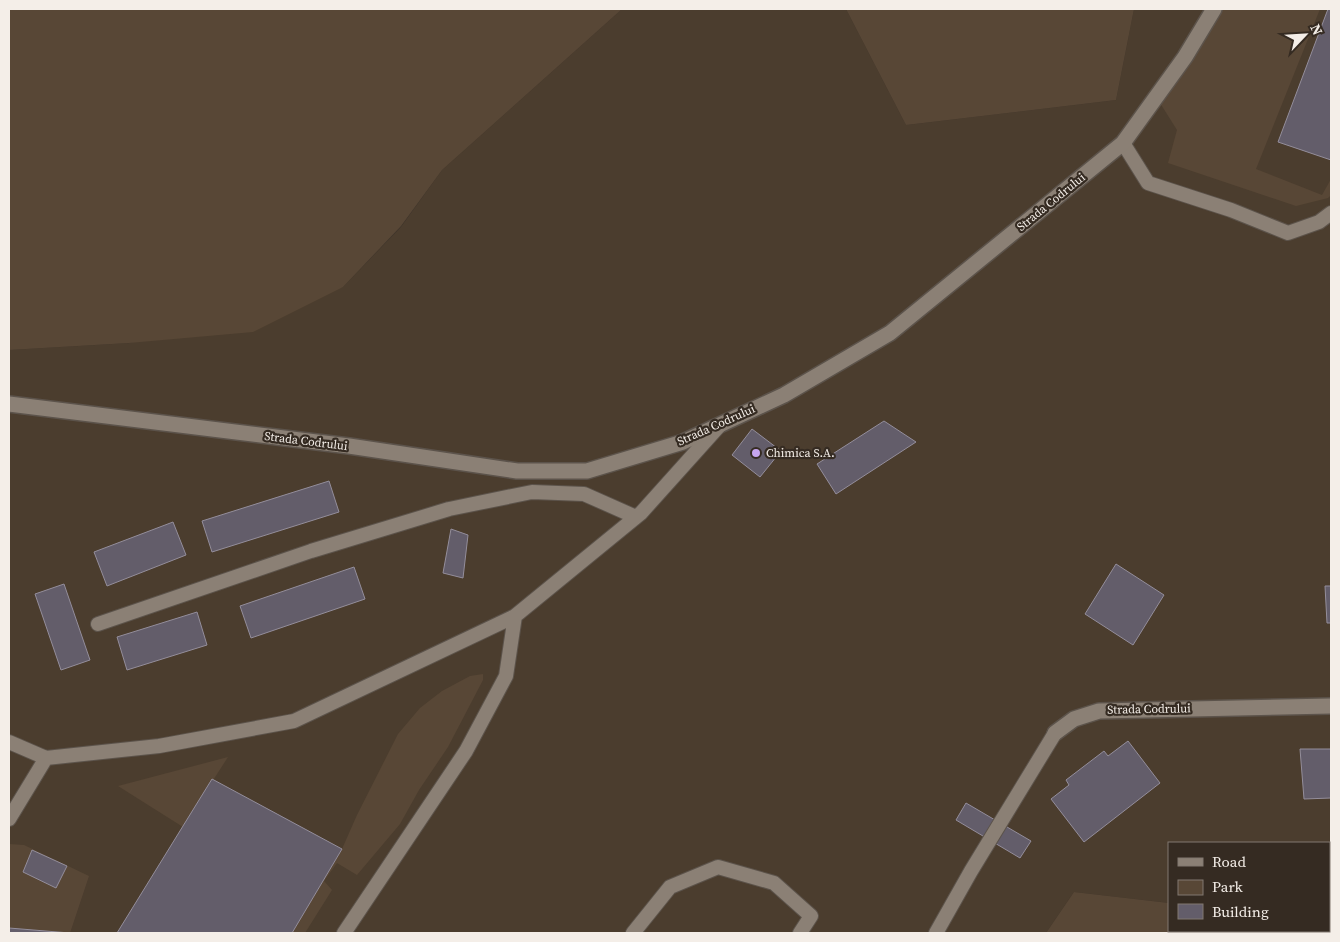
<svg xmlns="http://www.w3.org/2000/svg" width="1340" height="942" font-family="'Source Serif 4',serif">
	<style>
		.built { fill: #4b3d2e }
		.green { fill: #584736 }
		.building { fill: #635d6a; stroke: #948e9b }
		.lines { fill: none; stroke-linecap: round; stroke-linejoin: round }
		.service-casing { stroke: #5c534b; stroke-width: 16 }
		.minor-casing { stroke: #5c534b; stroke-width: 18 }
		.tertiary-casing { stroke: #5c534b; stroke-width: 18 }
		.service { stroke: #8b8075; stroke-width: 14 }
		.minor { stroke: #8b8075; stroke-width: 15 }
		.tertiary { stroke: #8b8075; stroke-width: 15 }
		.poi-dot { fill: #c7a6ef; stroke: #352b22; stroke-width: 2 }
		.labels { text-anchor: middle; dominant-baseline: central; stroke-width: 4.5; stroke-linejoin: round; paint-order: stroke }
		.street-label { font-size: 12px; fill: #f4eee8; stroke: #352b22 }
		.poi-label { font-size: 12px; fill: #f4eee8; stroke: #352b22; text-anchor: start }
	</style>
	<rect width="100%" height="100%" fill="#3f352c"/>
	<path class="built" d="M622 9H846L906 125 1116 100 1134 9H1331V925L1329 924V843H1169V903L1074 892 1046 933H9V350L129 343 343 287 401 227 442 170Z"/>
	<path class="green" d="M9 9H622L442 170 401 226 343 287 253 332 129 343 9 350Z
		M846 9H1134L1116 100 906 125Z
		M1221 9H1320L1256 169 1322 195 1331 179V195L1328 198 1296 206 1168 163 1177 130 1160 103Z
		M483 674V680L448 747 419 790 400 824 357 875 337 863 324 881 332 890 305 933H292L342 849 357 815 398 734 420 708 442 691 470 676Z
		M228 757 183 827 118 786Z
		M9 844 24 845 89 876 70 933 9 928Z
		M1074 892 1169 903V931H1329V924L1331 925V933H1046Z"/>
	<path class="building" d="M1328 9H1331V160L1278 142Z
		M884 421 916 442 836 494 817 464Z
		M752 429 781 451 760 477 732 455Z
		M329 481 339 512 212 552 202 521Z
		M173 522 186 555 107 586 94 552Z
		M451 529 468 535 463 578 443 573Z
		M1116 564 1164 595 1133 645 1085 614Z
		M354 567 365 599 251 638 240 606Z
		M64 584 90 660 61 670 35 594Z
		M1325 586H1331V623H1327Z
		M197 612 207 645 127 670 117 637Z
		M1128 741 1160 783 1084 842 1051 799 1069 785 1066 780 1104 751 1108 756Z
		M1300 749H1331V798L1304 799Z
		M212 779 342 849 292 933H117Z
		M966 803 1031 841 1020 858 956 820Z
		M32 850 67 866 56 888 23 872Z
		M9 928 70 933H9Z"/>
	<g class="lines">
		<defs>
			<path id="service" d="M1123 143 1148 183 1231 210 1288 233 1319 222 1331 213
				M98 624 311 551 449 509 532 492 584 494 636 517
				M9 742 46 758
				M9 819 46 758 159 746 294 721 515 616 641 513 720 425
				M344 933 466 751 506 676 515 616
				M633 933 670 887 718 867 774 883 811 916 800 933
				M936 933 971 871 1055 733"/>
			<path id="minor" d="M1055 733 1074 719 1099 711 1331 706"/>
			<path id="tertiary" d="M9 404 349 446 517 471H587L683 442 784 395 890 333 1123 143 1185 57 1214 9"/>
		</defs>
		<use href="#service" class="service-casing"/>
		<use href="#minor" class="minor-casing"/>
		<use href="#tertiary" class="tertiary-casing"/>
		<use href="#service" class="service"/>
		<use href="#minor" class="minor"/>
		<use href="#tertiary" class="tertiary"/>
	</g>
	<circle class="poi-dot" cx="756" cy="453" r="5"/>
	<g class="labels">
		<g class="street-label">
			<text transform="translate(1051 202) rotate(-39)">Strada Codrului</text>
			<text transform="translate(716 425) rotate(-24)">Strada Codrului</text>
			<text transform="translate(306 441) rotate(7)">Strada Codrului</text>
			<text transform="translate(1149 709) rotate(-1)">Strada Codrului</text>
		</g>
		<g class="poi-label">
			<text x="766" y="453">Chimica S.A.</text>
		</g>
	</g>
	<rect width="1340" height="942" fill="none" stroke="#f4eee8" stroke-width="20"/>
	<rect x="1168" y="842" width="162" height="90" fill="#352b22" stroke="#817971"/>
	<rect x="1178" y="858" width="25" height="8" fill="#8b8075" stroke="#817971"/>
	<text x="1212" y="867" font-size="15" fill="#f4eee8">Road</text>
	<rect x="1178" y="880" width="25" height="15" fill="#584736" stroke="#817971"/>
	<text x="1212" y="892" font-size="15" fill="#f4eee8">Park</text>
	<rect x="1178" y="904" width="25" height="15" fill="#635d6a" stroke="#817971"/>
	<text x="1212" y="917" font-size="15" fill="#f4eee8">Building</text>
	<g transform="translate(1305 35) rotate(65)" stroke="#352b22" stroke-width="4" paint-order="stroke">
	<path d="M0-4L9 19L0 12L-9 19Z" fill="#f4eee8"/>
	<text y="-8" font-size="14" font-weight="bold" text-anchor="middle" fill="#f4eee8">N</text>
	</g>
</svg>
